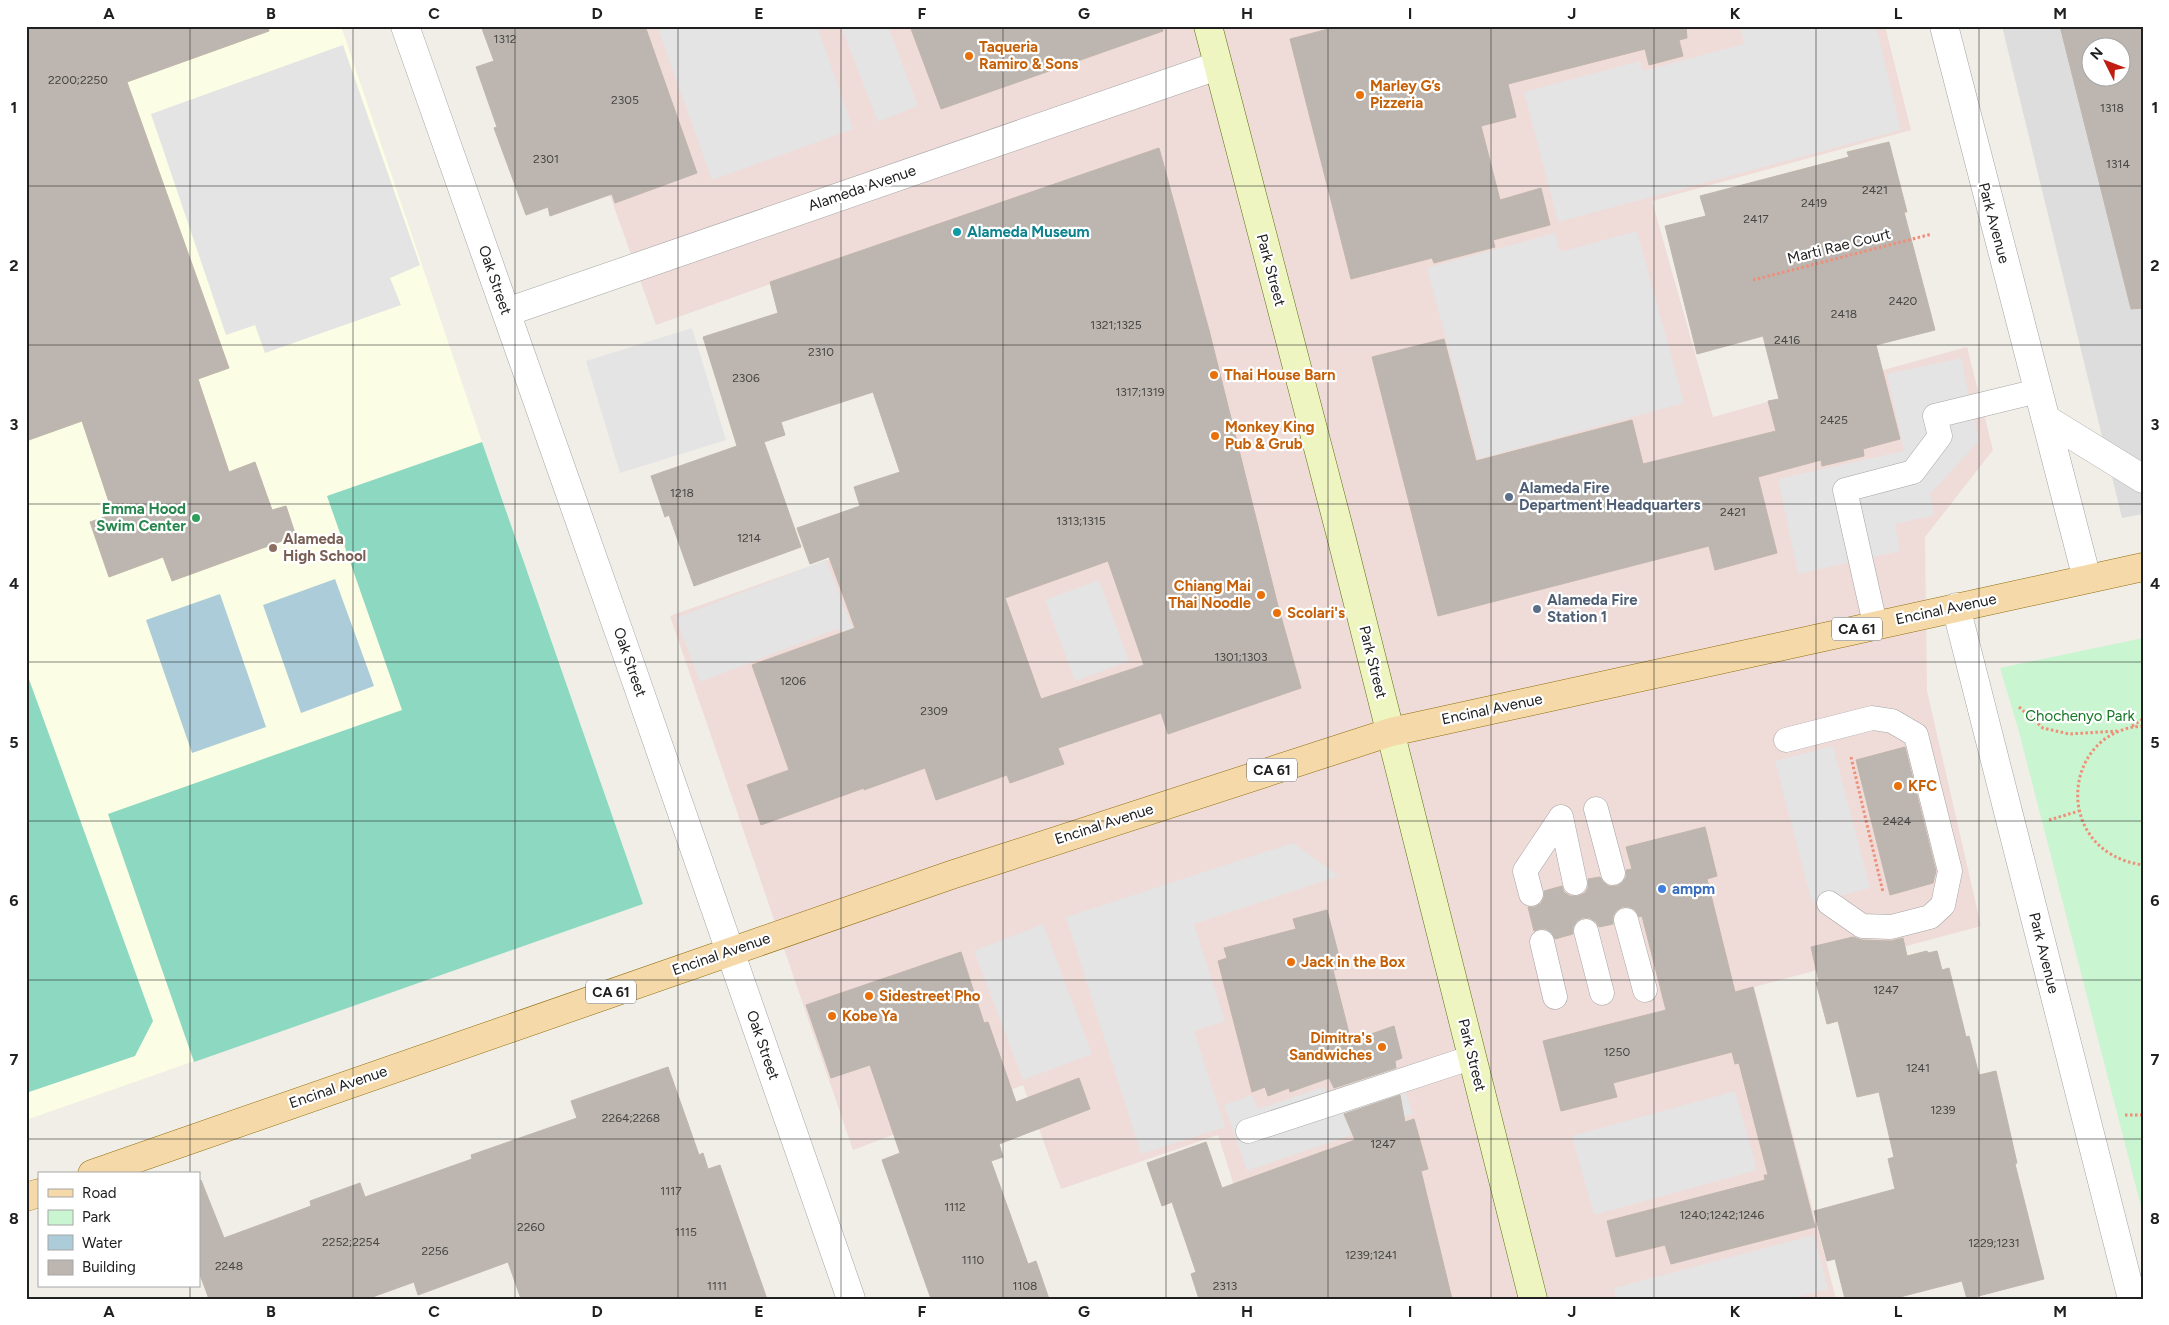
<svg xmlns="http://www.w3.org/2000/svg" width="2169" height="1325" font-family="Figtree,sans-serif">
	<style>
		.residential { fill: #dedddd; fill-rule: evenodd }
		.commercial { fill: #efdbd8 }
		.education { fill: #fbfde4 }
		.park { fill: #c9f5d0 }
		.pitch { fill: #8cd8c1 }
		.parking { fill: #e4e4e4 }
		.water { fill: #acccda }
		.building { fill: #bdb6b0; stroke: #c0b6ab; fill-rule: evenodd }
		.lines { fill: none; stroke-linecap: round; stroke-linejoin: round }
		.service-casing { stroke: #a4a4a4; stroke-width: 25 }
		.minor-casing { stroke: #a4a4a4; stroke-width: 29 }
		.secondary-casing { stroke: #5e700e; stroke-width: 29 }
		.primary-casing { stroke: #906e0c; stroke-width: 29 }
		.path { stroke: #ef8e79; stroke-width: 3; stroke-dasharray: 2.5 2.5; stroke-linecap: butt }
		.service { stroke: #fff; stroke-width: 24 }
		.minor { stroke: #fff; stroke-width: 28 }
		.secondary { stroke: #eef5c0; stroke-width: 28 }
		.primary { stroke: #f5d9a8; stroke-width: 28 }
		.grid { fill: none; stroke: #202020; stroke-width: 1; stroke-opacity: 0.55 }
		.food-dot { fill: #e8710a; stroke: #fff; stroke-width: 2 }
		.culture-dot { fill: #0f9aa8; stroke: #fff; stroke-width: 2 }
		.service-dot { fill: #5c6f8a; stroke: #fff; stroke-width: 2 }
		.leisure-dot { fill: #2e9e5b; stroke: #fff; stroke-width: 2 }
		.education-dot { fill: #8d6e63; stroke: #fff; stroke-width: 2 }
		.shop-dot { fill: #3f7fe0; stroke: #fff; stroke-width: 2 }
		.labels { text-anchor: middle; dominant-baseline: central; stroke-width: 4.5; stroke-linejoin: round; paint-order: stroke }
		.number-label { font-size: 12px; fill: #474644 }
		.shield { fill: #fff; stroke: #636363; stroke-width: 1 }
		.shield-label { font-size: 14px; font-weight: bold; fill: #202020 }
		.food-label { font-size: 15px; font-weight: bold; fill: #c56008; stroke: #fff; text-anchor: start }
		.street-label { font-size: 15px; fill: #202020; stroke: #fff }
		.culture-label { font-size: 15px; font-weight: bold; fill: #0d838f; stroke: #fff; text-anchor: start }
		.service-label { font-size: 15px; font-weight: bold; fill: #4e5e75; stroke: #fff; text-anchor: start }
		.leisure-label { font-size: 15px; font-weight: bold; fill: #27864d; stroke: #fff; text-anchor: end }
		.education-label { font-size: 15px; font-weight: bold; fill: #785e54; stroke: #fff; text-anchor: start }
		.park-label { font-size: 15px; fill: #157725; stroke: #fff }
		.shop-label { font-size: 15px; font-weight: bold; fill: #366cbe; stroke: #fff; text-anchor: start }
		.neatline { fill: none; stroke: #202020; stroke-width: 2 }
		.grid-label { font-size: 16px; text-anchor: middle; font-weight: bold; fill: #202020 }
	</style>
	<rect width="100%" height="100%" fill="#f0eee7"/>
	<path class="residential" d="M2002 26H2143V514L2122 518ZM2092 48H2122V78H2092Z"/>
	<path class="commercial" d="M550 26H1885L1911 130 1652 201 1713 417 1967 347 1993 450 1925 537 1927 691 1981 926 1754 987 1836 1299H1270L1218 1135 1061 1189 1023 1085 853 1150 670 616 920 527 829 263 656 325Z"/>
	<path class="education" d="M26 26H341L482 442 643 904 26 1120Z"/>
	<path class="park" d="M2143 638V1214L2018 728 2000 668Z"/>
	<path class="pitch" d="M482 442 643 904 194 1062 108 814 402 710 327 496Z
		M26 671 153 1021 135 1056 26 1093Z"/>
	<path class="parking" d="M657 26H817L853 129 712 180Z
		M841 26H888L918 106 878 122Z
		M1740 26H1876L1901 130 1558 222 1524 92 1640 61 1643 71 1744 44Z
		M343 45 420 265 390 278 401 305 265 353 255 325 226 335 151 114Z
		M1637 231 1684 403 1478 459 1427 268 1555 233 1560 252Z
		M692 328 726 440 620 473 586 361Z
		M1961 358 1979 441 1930 494 1934 515 1895 524 1900 551 1798 574 1778 479 1904 451 1887 374Z
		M826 560 883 708 872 713 839 628 700 682 676 618Z
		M1099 580 1129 661 1075 681 1045 600Z
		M1833 746 1870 888 1812 903 1775 761Z
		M1293 843 1339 876 1194 924 1225 1021 1194 1031 1225 1127 1141 1154 1066 917Z
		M1043 924 1092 1054 1023 1080 974 951Z
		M1397 1068 1413 1114 1247 1171 1224 1105 1252 1095 1258 1109 1324 1087 1327 1092Z
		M1735 1091 1757 1170 1594 1215 1572 1136Z
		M1814 1235 1828 1289 1790 1299H1616L1614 1288Z"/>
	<path class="water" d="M335 579 374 686 301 713 263 605Z
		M220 594 266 727 192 753 146 620Z"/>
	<path class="building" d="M26 26H268L269 31 127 82 229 368 198 379 229 472 255 462 272 510 286 506 296 536 172 581 163 557 109 577 90 522 113 514 82 421 26 441Z
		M481 26H645L697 173 615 203 612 194 550 216 548 207 526 215 494 128 497 127 476 67 494 61Z
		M910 26H1162L1163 31 941 109Z
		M1340 26H1686L1687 38 1679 40 1683 56 1649 65 1645 49 1508 84 1516 117 1481 126 1500 200 1541 188 1550 225 1493 240 1495 247 1434 263 1432 258 1351 279 1290 39Z
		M2060 26H2143V308L2131 309ZM2092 48H2122V78H2092Z
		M1889 142 1907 212H1904L1935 330 1876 345 1900 439 1863 449 1864 456 1822 466 1821 460 1758 477 1777 553 1715 570 1709 546 1438 616 1372 357 1444 339 1476 461 1632 420 1643 464 1776 431 1768 401 1779 399 1763 336 1697 354 1665 226 1706 216 1700 196 1849 157 1847 152Z
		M1159 148 1209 330 1277 602 1301 688 1168 734 1161 713 1058 748 1064 764 1010 783 1007 775 936 800 925 768 864 790V788L761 825 747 785 789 770 752 665 855 628 829 557 810 564 797 528 860 506 854 487 900 472 873 392 781 422 785 435 764 442 801 547 694 586 669 515 665 517 651 476 737 446 703 337 778 313 770 282ZM1108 561 1144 665 1041 699 1005 598Z
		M1905 747 1936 871 1933 883 1890 895 1856 760Z
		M1705 827 1717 876 1707 879 1735 992 1753 987 1815 1227 1671 1264 1665 1245 1616 1257 1607 1221 1765 1180 1764 1175H1768L1739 1063 1735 1064 1732 1052 1613 1083 1617 1097 1561 1111 1543 1041 1666 1010 1642 916 1639 917 1635 910 1629 907H1622L1616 911 1613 916V924L1599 927 1596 922 1590 918H1582L1577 921 1573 927V934L1555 939 1552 933 1546 929H1539L1534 931 1528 907H1535L1541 903 1544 897V891L1562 886 1564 892 1570 896H1578L1585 893 1588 888V879L1600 877 1603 882 1609 886H1617L1622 883 1626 877V870L1632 869 1626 847Z
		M1327 910 1342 968 1333 970 1351 1041 1394 1026 1402 1058 1395 1061 1396 1068 1334 1088 1329 1078 1290 1092 1289 1088 1268 1096 1265 1087 1252 1092 1218 961 1227 958 1224 948 1296 929 1293 919Z
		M1853 937 1862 940 1891 941 1903 938 1907 956 1927 951 1928 953 1937 951 1942 970 1949 968 1966 1037 1969 1036 1979 1075 1996 1071 2017 1163 2015 1164 2044 1279 1967 1299 1962 1281 1892 1299H1845L1835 1259 1827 1261 1814 1211 1895 1189 1888 1159 1894 1157 1879 1092 1857 1097 1838 1021 1827 1024 1816 982H1819L1811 947Z
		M961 952 984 1023 988 1022 1016 1102 1079 1078 1090 1109 999 1144 1003 1157 991 1161 1028 1264 1036 1261 1049 1299H931L882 1160 900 1153 870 1065 831 1078 806 1005Z
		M668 1067 699 1155 703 1153 708 1169 720 1165 767 1299H521L508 1262 418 1295 414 1282 367 1299H209L199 1272V1181L201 1180 224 1238 311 1206 310 1201 360 1183 365 1197 472 1159 471 1155 577 1118 571 1101Z
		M1400 1095 1405 1122 1414 1119 1428 1169 1421 1171 1452 1299H1199L1191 1274 1196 1272 1172 1202 1162 1206 1147 1163 1206 1142 1222 1188 1355 1140 1344 1114Z"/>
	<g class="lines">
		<defs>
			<path id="service" d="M1875 624 1845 490 1913 472 1940 436 1935 416 2038 391
				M1786 740 1872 718 1892 721 1916 735 1950 871 1943 905 1930 917 1891 927 1862 926 1829 903
				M1596 809 1613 873
				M1561 817 1575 883
				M1531 894 1525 871 1561 817
				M1626 920 1645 990
				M1586 931 1602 993
				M1542 942 1555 997
				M1248 1131 1473 1057"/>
			<path id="minor" d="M405 26 626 652 851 1299
				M1944 26 2087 579
				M507 312 1217 66
				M2046 419 2143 479
				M1956 607 2132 1299"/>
			<path id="secondary" d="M1208 26 1342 540 1533 1299"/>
			<path id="primary" d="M92 1174 951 875 1391 732 2143 567
				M26 1197 39 1193"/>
		</defs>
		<use href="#service" class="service-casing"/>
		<use href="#minor" class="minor-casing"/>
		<use href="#secondary" class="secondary-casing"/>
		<use href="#primary" class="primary-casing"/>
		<path class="path" d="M1753 280 1932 234
			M2019 707 2043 728 2069 734 2117 731
			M2132 726 2143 719
			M2143 726C2061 730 2051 852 2143 865
			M1851 757 1883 892
			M2049 820 2079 811
			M2125 1115H2143"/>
		<use href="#service" class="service"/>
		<use href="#minor" class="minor"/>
		<use href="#secondary" class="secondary"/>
		<use href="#primary" class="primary"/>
	</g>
	<path class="grid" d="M190 26V1174M353 26V1299M515 26V1299M678 26V1299M841 26V1299M1003 26V1299M1166 26V1299M1328 26V1299M1491 26V1299M1654 26V1299M1816 26V1299M1979 26V1299M26 186H2143M26 345H2143M26 504H2143M26 662H2143M26 821H2143M26 980H2143M26 1139H2143M190 1286V1299"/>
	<g class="food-dot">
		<circle cx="969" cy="56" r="5"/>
		<circle cx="1360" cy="95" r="5"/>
		<circle cx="1214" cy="375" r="5"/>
		<circle cx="1215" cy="436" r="5"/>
		<circle cx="1261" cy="595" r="5"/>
		<circle cx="1277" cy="613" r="5"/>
		<circle cx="1898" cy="786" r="5"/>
		<circle cx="1291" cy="962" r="5"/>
		<circle cx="869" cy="996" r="5"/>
		<circle cx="832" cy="1016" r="5"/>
		<circle cx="1382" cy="1047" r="5"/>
	</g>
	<circle class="culture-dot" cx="957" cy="232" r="5"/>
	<g class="service-dot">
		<circle cx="1509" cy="497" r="5"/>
		<circle cx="1537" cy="609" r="5"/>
	</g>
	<circle class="leisure-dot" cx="196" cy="518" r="5"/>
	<circle class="education-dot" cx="273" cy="548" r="5"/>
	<circle class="shop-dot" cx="1662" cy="889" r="5"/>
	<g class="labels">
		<g class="number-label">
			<text x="505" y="39">1312</text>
			<text x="78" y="80">2200;2250</text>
			<text x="625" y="100">2305</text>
			<text x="2112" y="108">1318</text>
			<text x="546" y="159">2301</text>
			<text x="2118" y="164">1314</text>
			<text x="1875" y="190">2421</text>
			<text x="1814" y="203">2419</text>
			<text x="1756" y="219">2417</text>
			<text x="1903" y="301">2420</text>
			<text x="1844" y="314">2418</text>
			<text x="1116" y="325">1321;1325</text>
			<text x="1787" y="340">2416</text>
			<text x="821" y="352">2310</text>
			<text x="746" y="378">2306</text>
			<text x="1140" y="392">1317;1319</text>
			<text x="1834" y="420">2425</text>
			<text x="682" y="493">1218</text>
			<text x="1733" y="512">2421</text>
			<text x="1081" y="521">1313;1315</text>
			<text x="749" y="538">1214</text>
			<text x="1241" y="657">1301;1303</text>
			<text x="793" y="681">1206</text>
			<text x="934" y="711">2309</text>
			<text x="1897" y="821">2424</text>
			<text x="1886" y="990">1247</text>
			<text x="1617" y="1052">1250</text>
			<text x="1918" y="1068">1241</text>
			<text x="1943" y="1110">1239</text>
			<text x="631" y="1118">2264;2268</text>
			<text x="1383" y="1144">1247</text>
			<text x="671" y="1191">1117</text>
			<text x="955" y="1207">1112</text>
			<text x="1722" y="1215">1240;1242;1246</text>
			<text x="531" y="1227">2260</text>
			<text x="686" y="1232">1115</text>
			<text x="351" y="1242">2252;2254</text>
			<text x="1994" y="1243">1229;1231</text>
			<text x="435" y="1251">2256</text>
			<text x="1371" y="1255">1239;1241</text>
			<text x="973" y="1260">1110</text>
			<text x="229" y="1266">2248</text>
			<text x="717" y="1286">1111</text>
			<text x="1025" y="1286">1108</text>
			<text x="1225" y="1286">2313</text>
		</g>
		<g class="shield">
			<rect x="1832" y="617.5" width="50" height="23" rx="4"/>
			<rect x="1247" y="758.5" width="50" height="23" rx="4"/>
			<rect x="586" y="980.5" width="50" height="23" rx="4"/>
		</g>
		<g class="shield-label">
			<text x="1857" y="629">CA 61</text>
			<text x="1272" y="770">CA 61</text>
			<text x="611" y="992">CA 61</text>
		</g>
		<g class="food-label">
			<text x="979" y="47">Taqueria<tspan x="979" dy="17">Ramiro &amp; Sons</tspan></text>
			<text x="1370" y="86">Marley G’s<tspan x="1370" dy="17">Pizzeria</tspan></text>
			<text x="1224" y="375">Thai House Barn</text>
			<text x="1225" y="427">Monkey King<tspan x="1225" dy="17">Pub &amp; Grub</tspan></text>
			<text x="1251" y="586" text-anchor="end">Chiang Mai<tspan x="1251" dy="17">Thai Noodle</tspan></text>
			<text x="1287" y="613">Scolari's</text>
			<text x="1908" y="786">KFC</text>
			<text x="1301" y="962">Jack in the Box</text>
			<text x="879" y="996">Sidestreet Pho</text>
			<text x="842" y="1016">Kobe Ya</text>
			<text x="1372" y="1038" text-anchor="end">Dimitra's<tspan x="1372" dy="17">Sandwiches</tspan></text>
		</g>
		<g class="street-label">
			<text transform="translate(862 188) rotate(-19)">Alameda Avenue</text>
			<text transform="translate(1994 223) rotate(75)">Park Avenue</text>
			<text transform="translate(1839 246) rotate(-14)">Marti Rae Court</text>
			<text transform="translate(1271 270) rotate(75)">Park Street</text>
			<text transform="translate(495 280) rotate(71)">Oak Street</text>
			<text transform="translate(1946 609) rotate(-12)">Encinal Avenue</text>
			<text transform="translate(630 662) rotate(71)">Oak Street</text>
			<text transform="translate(1373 662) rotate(76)">Park Street</text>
			<text transform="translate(1492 709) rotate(-12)">Encinal Avenue</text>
			<text transform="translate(1104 824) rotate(-18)">Encinal Avenue</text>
			<text transform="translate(2044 953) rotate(76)">Park Avenue</text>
			<text transform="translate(721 954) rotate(-19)">Encinal Avenue</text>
			<text transform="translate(763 1045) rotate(71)">Oak Street</text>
			<text transform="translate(1472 1055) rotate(76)">Park Street</text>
			<text transform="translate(338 1087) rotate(-19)">Encinal Avenue</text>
		</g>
		<g class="culture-label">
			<text x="967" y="232">Alameda Museum</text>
		</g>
		<g class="service-label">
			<text x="1519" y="488">Alameda Fire<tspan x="1519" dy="17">Department Headquarters</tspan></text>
			<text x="1547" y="600">Alameda Fire<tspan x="1547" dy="17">Station 1</tspan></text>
		</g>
		<g class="leisure-label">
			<text x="186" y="509">Emma Hood<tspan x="186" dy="17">Swim Center</tspan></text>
		</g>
		<g class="education-label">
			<text x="283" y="539">Alameda<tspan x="283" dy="17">High School</tspan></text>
		</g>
		<g class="park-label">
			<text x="2080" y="716">Chochenyo Park</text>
		</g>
		<g class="shop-label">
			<text x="1672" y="889">ampm</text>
		</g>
	</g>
	<rect width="2169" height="1325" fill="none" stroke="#ffffff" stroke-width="55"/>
	<rect x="38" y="1172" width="162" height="115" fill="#ffffff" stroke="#a6a6a6"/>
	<rect x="48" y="1189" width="25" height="8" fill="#f5d9a8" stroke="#a6a6a6"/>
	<text x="82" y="1198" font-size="15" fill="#202020">Road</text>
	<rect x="48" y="1210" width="25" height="15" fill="#c9f5d0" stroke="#a6a6a6"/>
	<text x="82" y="1222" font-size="15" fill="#202020">Park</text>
	<rect x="48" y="1235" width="25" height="15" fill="#acccda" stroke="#a6a6a6"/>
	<text x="82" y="1248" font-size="15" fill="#202020">Water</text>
	<rect x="48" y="1260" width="25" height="15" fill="#bdb6b0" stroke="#a6a6a6"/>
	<text x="82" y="1272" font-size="15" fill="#202020">Building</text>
	<g transform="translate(2106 62) rotate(312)"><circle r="24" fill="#ffffff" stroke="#a6a6a6"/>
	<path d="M0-4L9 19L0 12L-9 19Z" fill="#c01e11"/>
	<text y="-8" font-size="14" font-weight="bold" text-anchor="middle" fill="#202020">N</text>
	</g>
	<rect x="28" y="28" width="2114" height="1270" class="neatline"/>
	<g class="grid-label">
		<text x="109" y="19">A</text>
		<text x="271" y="19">B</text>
		<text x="434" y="19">C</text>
		<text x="597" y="19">D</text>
		<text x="759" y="19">E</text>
		<text x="922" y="19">F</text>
		<text x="1084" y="19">G</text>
		<text x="1247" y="19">H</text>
		<text x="1410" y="19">I</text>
		<text x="1572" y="19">J</text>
		<text x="1735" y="19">K</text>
		<text x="1898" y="19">L</text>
		<text x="2060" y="19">M</text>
		<text x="14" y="113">1</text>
		<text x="2155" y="113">1</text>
		<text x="14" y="271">2</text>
		<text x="2155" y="271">2</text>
		<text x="14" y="430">3</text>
		<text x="2155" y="430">3</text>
		<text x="14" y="589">4</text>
		<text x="2155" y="589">4</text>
		<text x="14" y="748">5</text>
		<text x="2155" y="748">5</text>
		<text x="14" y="906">6</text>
		<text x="2155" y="906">6</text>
		<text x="14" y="1065">7</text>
		<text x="2155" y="1065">7</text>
		<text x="14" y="1224">8</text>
		<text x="2155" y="1224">8</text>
		<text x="109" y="1317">A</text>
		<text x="271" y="1317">B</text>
		<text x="434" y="1317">C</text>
		<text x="597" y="1317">D</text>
		<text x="759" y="1317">E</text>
		<text x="922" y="1317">F</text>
		<text x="1084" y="1317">G</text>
		<text x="1247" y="1317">H</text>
		<text x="1410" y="1317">I</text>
		<text x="1572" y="1317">J</text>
		<text x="1735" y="1317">K</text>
		<text x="1898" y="1317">L</text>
		<text x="2060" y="1317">M</text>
	</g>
</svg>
